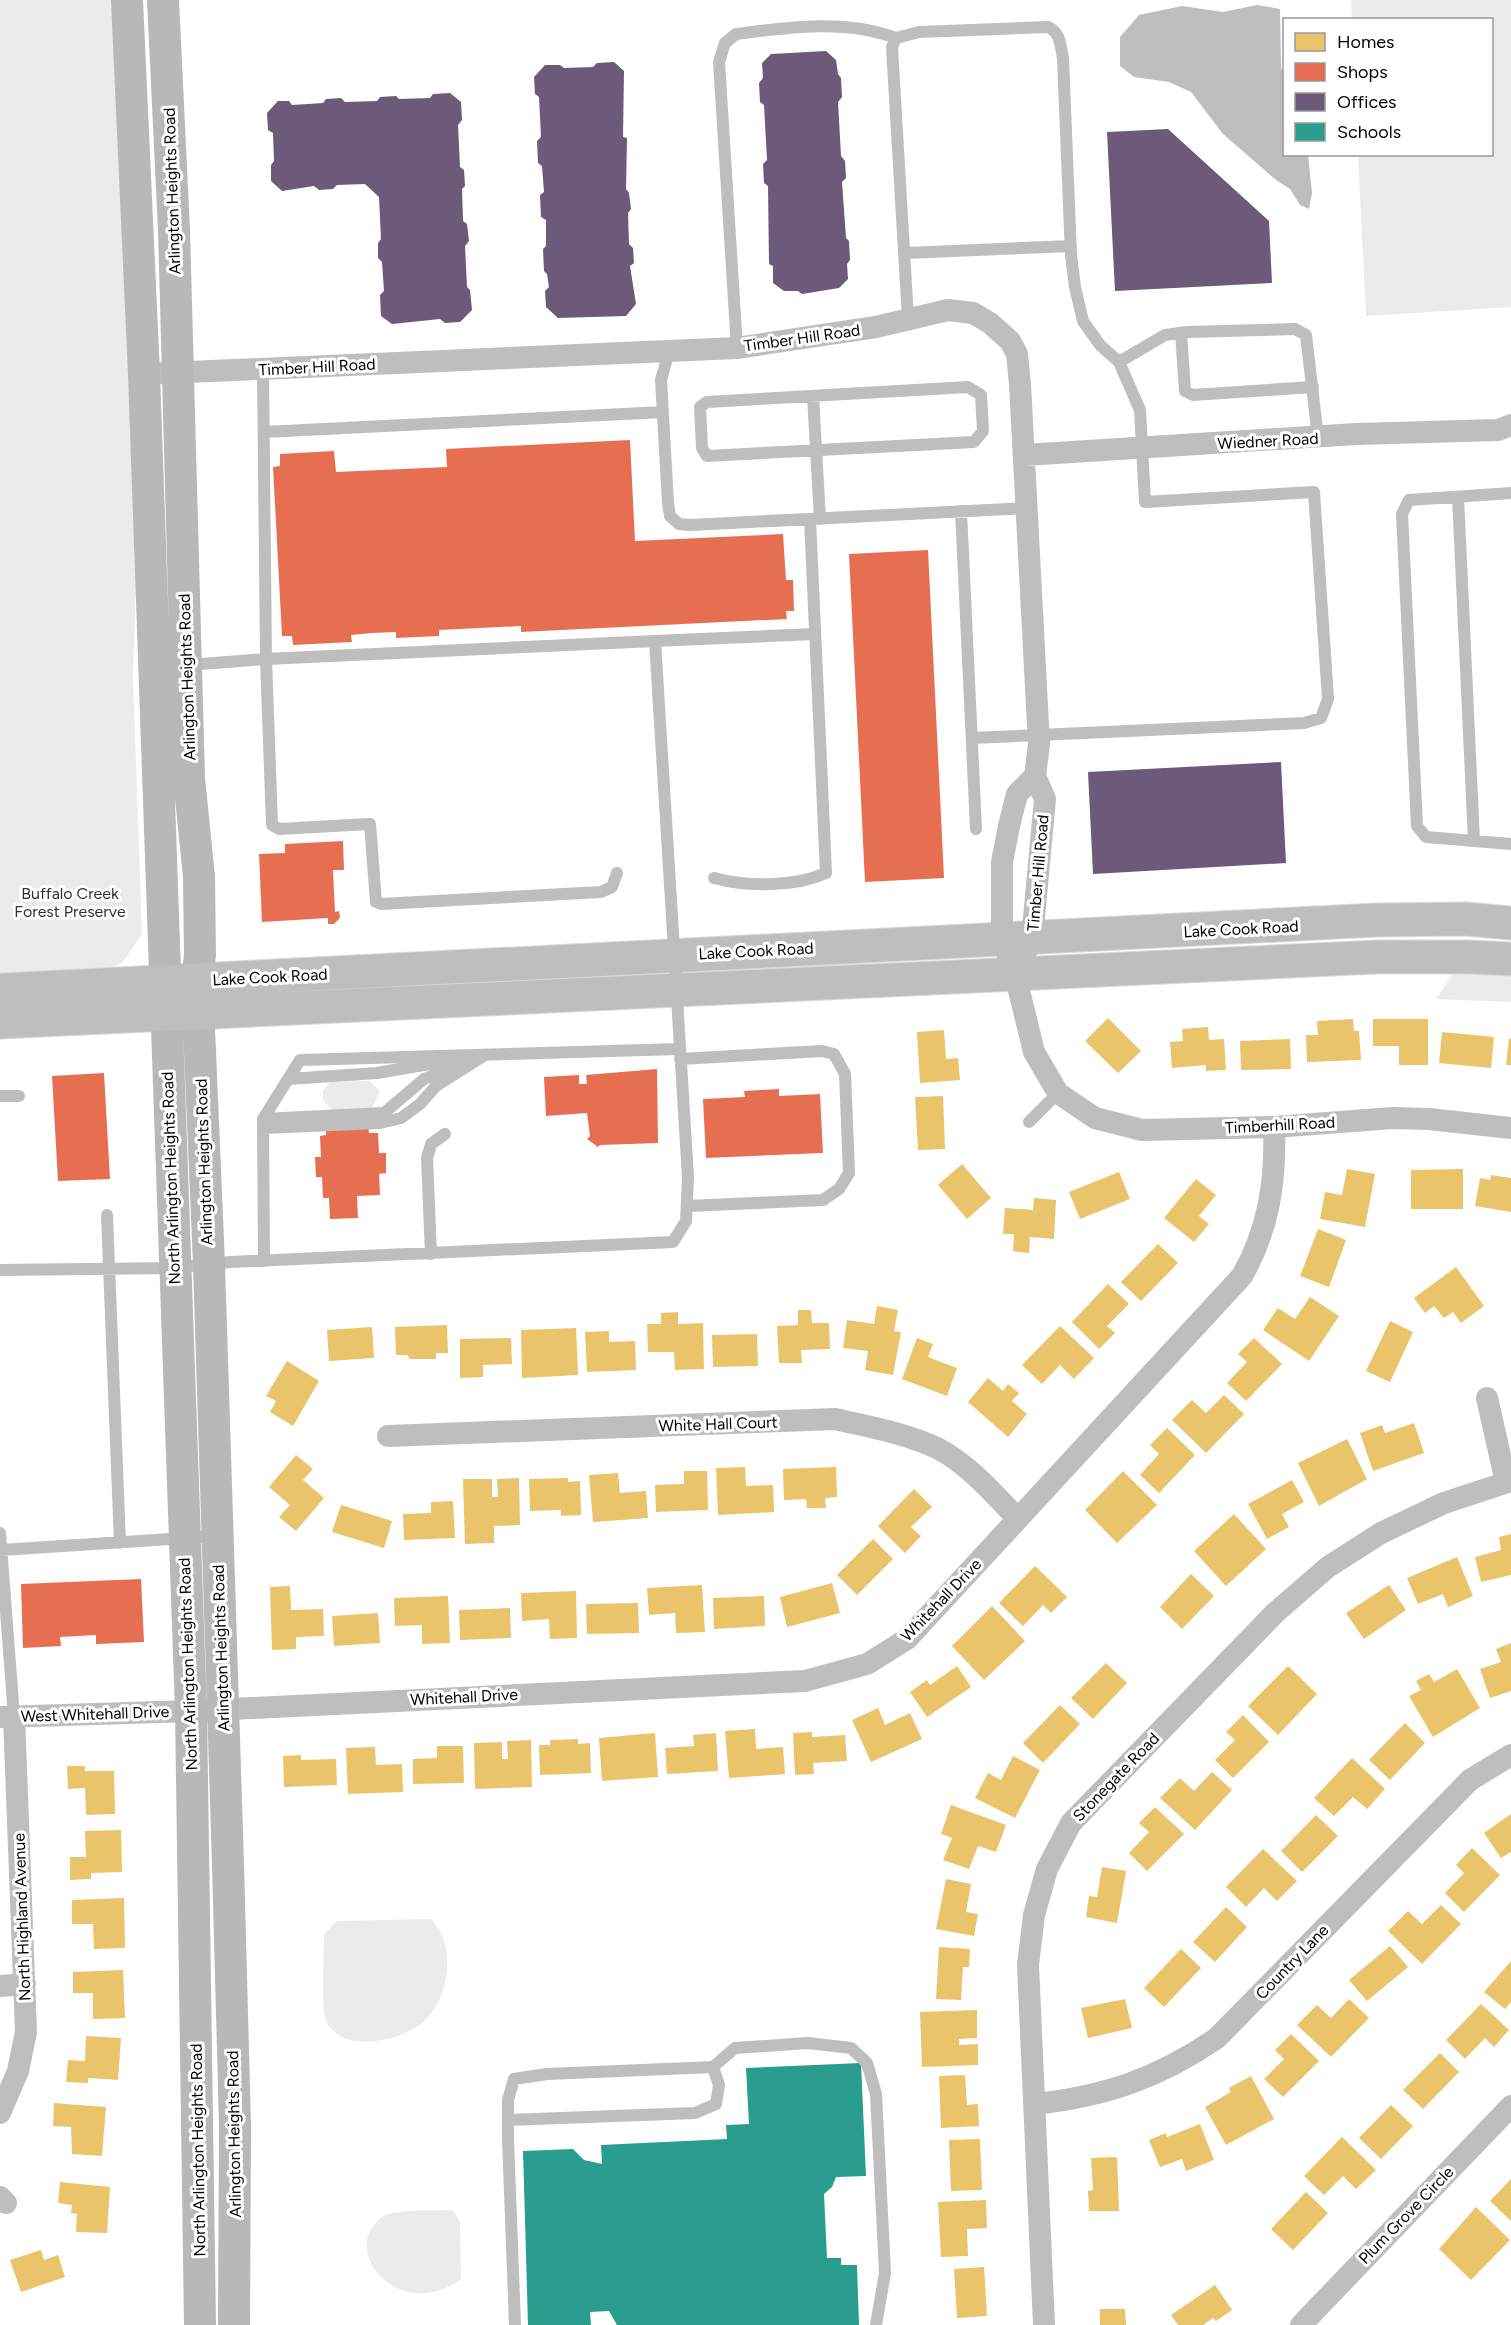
<svg xmlns="http://www.w3.org/2000/svg" width="1511" height="2325" font-family="Figtree,sans-serif">
	<style>
		.green { fill: #ebebeb }
		.water { fill: #bebebe }
		.homes { fill: #e9c46a }
		.shops { fill: #e76f51 }
		.offices { fill: #6d597a }
		.schools { fill: #2a9d8f }
		.lines { fill: none; stroke-linecap: round; stroke-linejoin: round }
		.primary-casing { stroke: #dbdbdb; stroke-width: 35 }
		.lane { stroke: #bebebe; stroke-width: 12 }
		.street { stroke: #bebebe; stroke-width: 22 }
		.secondary { stroke: #b8b8b8; stroke-width: 32 }
		.primary { stroke: #bebebe; stroke-width: 33 }
		.labels { text-anchor: middle; dominant-baseline: central; stroke-width: 6; stroke-linejoin: round; paint-order: stroke }
		.street-label { font-size: 16px; fill: #000; stroke: #fff }
		.park-label { font-size: 16px; fill: #323232; stroke: #fff }
	</style>
	<rect width="100%" height="100%" fill="#fff"/>
	<path class="green" d="M0 0H113L137 547 133 677 142 934 123 962 106 971 0 976Z
		M1351 0H1511V307L1366 316 1358 155 1492 154V20L1352 19Z
		M1458 966 1511 969V1002L1436 999Z
		M370 1081 380 1092 371 1109 333 1111 323 1100V1091L330 1082Z
		M432 1919C437 1928 445 1939 446 1948 450 1974 444 2001 425 2020 404 2042 336 2056 325 2017 321 2003 324 1953 324 1934L337 1921Z
		M453 2210 460 2222 461 2279C399 2325 335 2248 384 2216 394 2209 439 2211 453 2210Z"/>
	<path class="water" d="M1257 5 1280 9 1281 67 1284 76V154L1308 155 1312 193 1309 209 1300 205 1290 189 1276 180 1223 134 1191 92 1169 82 1134 77 1120 66V37L1139 15 1182 6 1223 12Z"/>
	<path class="homes" d="M1108 1018 1141 1051 1118 1073 1085 1041Z
		M1353 1019 1354 1031H1359L1361 1060 1307 1062 1306 1035H1318L1317 1021Z
		M1373 1019H1428V1065H1399V1046H1373Z
		M1208 1027 1209 1040 1224 1039 1226 1070 1206 1071V1065L1172 1068 1170 1042 1183 1041 1182 1029Z
		M944 1030 946 1059 958 1058 960 1080 920 1083 917 1032Z
		M1442 1032 1494 1037 1491 1068 1439 1063Z
		M1509 1038 1511 1039V1065H1506Z
		M1290 1039 1291 1069 1241 1070 1240 1041Z
		M943 1096 945 1149 918 1150 915 1097Z
		M962 1164 991 1198 967 1219 938 1185Z
		M1347 1169 1375 1174 1365 1227 1320 1219 1325 1192 1342 1195Z
		M1463 1169V1209H1411V1170Z
		M1119 1172 1130 1199 1080 1219 1069 1192Z
		M1491 1175 1511 1178V1212L1475 1206 1480 1178 1490 1180Z
		M1196 1179 1216 1195 1199 1216 1209 1224 1194 1242 1164 1218Z
		M1034 1198 1056 1200 1054 1239 1030 1237 1029 1253 1013 1251 1014 1234H1003L1005 1208 1033 1210Z
		M1318 1229 1346 1240 1329 1287 1300 1276Z
		M1158 1244 1178 1263 1141 1301 1121 1282Z
		M1456 1267 1484 1306 1461 1323 1453 1312 1444 1318 1434 1306 1425 1313 1414 1298Z
		M1108 1284 1129 1304 1107 1326 1115 1333 1099 1349 1072 1322Z
		M1310 1297 1339 1316 1309 1361 1263 1330 1278 1308 1295 1319Z
		M877 1306 898 1310 894 1331 901 1332 893 1375 865 1370 868 1351 843 1348 847 1320 874 1324Z
		M798 1310H811L812 1323H829L830 1349 801 1350 802 1363H779L777 1326 798 1325Z
		M678 1312V1324L703 1323 704 1369 675 1370 674 1352H648L647 1324H661V1313Z
		M1390 1321 1413 1332 1390 1382 1366 1371Z
		M447 1325 448 1353H436V1359H409L408 1355H396L395 1327Z
		M1060 1326 1094 1358 1074 1379 1060 1365 1042 1384 1022 1365Z
		M372 1327 374 1358 329 1361 327 1330Z
		M576 1328 578 1375 522 1378 521 1330Z
		M609 1331V1342L635 1341 636 1370 587 1372 585 1332Z
		M757 1334 758 1366 713 1367 712 1335Z
		M511 1338 512 1364 483 1365V1377L460 1378V1339Z
		M917 1338 933 1344 928 1357 957 1368 947 1396 902 1379Z
		M1254 1338 1282 1364 1246 1401 1227 1383 1247 1362 1238 1354Z
		M287 1361 319 1381 293 1426 270 1412 276 1401 266 1396Z
		M988 1378 1003 1391 1008 1384 1019 1393 1012 1401 1027 1414 1008 1437 968 1402Z
		M1224 1395 1244 1414 1206 1453 1172 1420 1192 1400 1206 1413Z
		M1414 1423 1424 1453 1373 1471 1360 1433 1382 1425 1385 1433Z
		M1167 1428 1195 1455 1159 1493 1140 1475 1159 1454 1150 1445Z
		M1347 1439 1367 1479 1319 1506 1298 1463Z
		M296 1455 313 1469 303 1480 324 1498 296 1531 279 1517 290 1505 269 1487Z
		M745 1467 746 1486 773 1485 774 1512 718 1515 716 1468Z
		M836 1467 837 1497 825 1498 826 1508H807L806 1499 784 1500 783 1469Z
		M684 1471H707L708 1510 656 1512 655 1485 684 1484Z
		M1123 1471 1157 1505 1117 1543 1085 1510Z
		M618 1473 620 1493 646 1491 648 1518 593 1522 589 1475Z
		M519 1478 520 1525 494 1526V1543L465 1544 463 1479H492V1497H498L497 1479Z
		M568 1478V1482L580 1481 581 1515 561 1516V1510L530 1511 529 1479Z
		M1292 1480 1304 1502 1282 1514 1289 1527 1267 1539 1248 1504Z
		M914 1489 932 1507 911 1527 921 1536 905 1553 878 1526Z
		M453 1501 455 1538 404 1540 403 1514 431 1513V1502Z
		M341 1505 392 1521 384 1548 332 1532Z
		M1234 1514 1266 1549 1226 1586 1194 1551Z
		M1511 1534V1575L1481 1582 1475 1557 1501 1550 1499 1537Z
		M873 1539 893 1559 857 1595 837 1575Z
		M1457 1557 1473 1596 1448 1607 1443 1594 1418 1604 1407 1578Z
		M1035 1566 1067 1597 1051 1613 1043 1605 1023 1626 999 1603Z
		M1191 1574 1214 1596 1182 1629 1160 1607Z
		M832 1583 840 1613 787 1627 780 1597Z
		M702 1585 705 1632 676 1633 675 1613 649 1615 647 1588Z
		M1389 1585 1406 1610 1364 1639 1346 1613Z
		M290 1586 291 1610 323 1609 324 1636 296 1637V1649L272 1650 270 1587Z
		M576 1591 577 1638 550 1639 549 1619 522 1621 521 1593Z
		M448 1596 450 1643 422 1644V1625L395 1626 394 1598Z
		M764 1596 765 1626 714 1629 713 1598Z
		M638 1603 639 1633 587 1634 586 1604Z
		M992 1606 1025 1641 984 1680 952 1646Z
		M510 1608 511 1638 460 1640 459 1610Z
		M378 1613 380 1643 334 1646 332 1616Z
		M1511 1643V1691L1490 1698 1480 1669 1501 1662 1496 1649Z
		M1106 1663 1127 1683 1093 1719 1071 1698Z
		M957 1666 971 1687 927 1717 910 1692 927 1680 930 1685Z
		M1288 1666 1317 1694 1278 1735 1248 1706Z
		M1457 1669 1480 1708 1433 1737 1409 1696 1421 1690 1416 1681 1429 1674 1434 1682Z
		M1060 1705 1080 1724 1043 1763 1023 1743Z
		M878 1708 885 1725 910 1713 922 1739 871 1762 852 1720Z
		M1243 1715 1269 1742 1233 1778 1215 1760 1235 1740 1226 1732Z
		M1405 1723 1425 1743 1390 1780 1369 1760Z
		M755 1729 756 1749 783 1747 785 1774 729 1778 725 1731Z
		M812 1732V1737L845 1735 847 1761 813 1763 814 1774 795 1775 793 1733Z
		M655 1733 658 1777 602 1781 599 1738Z
		M716 1733 718 1771 667 1774 665 1748 694 1746 693 1735Z
		M578 1739V1744L590 1743 591 1773 540 1775 539 1745H550V1740Z
		M531 1740 532 1787 475 1789 474 1743 502 1742V1759H508L507 1741Z
		M437 1746H463L464 1783 413 1784V1759L437 1758Z
		M375 1747 376 1765 402 1764 403 1792 348 1794 346 1748Z
		M301 1755V1760L336 1759 337 1785 284 1787 283 1756Z
		M1013 1756 1040 1770 1015 1818 975 1798 988 1773 1001 1780Z
		M1352 1758 1385 1789 1367 1809 1353 1797 1334 1816 1314 1798Z
		M67 1766H85V1771H114L115 1814 86 1815 85 1788 68 1789Z
		M1212 1772 1232 1790 1195 1830 1160 1798 1180 1778 1194 1791Z
		M951 1805 1006 1825 996 1852 978 1846 969 1869 943 1860 952 1838 941 1834Z
		M1155 1807 1184 1834 1147 1871 1129 1853 1149 1832 1139 1823Z
		M1511 1814V1852L1501 1858 1484 1833Z
		M1316 1815 1338 1836 1302 1872 1281 1851Z
		M121 1830 122 1872 91 1873V1879L70 1880V1857H86L85 1831Z
		M1472 1848 1500 1875 1464 1912 1445 1893 1464 1873 1456 1865Z
		M1263 1849 1297 1881 1277 1901 1264 1888 1246 1907 1226 1887Z
		M1102 1867 1126 1871 1117 1923 1086 1917 1089 1896 1097 1897Z
		M946 1879 971 1884 966 1912 978 1914 974 1936 936 1929Z
		M124 1898 125 1948 94 1949 93 1924H72V1900Z
		M1441 1905 1461 1924 1422 1964 1388 1931 1408 1911 1422 1924Z
		M1226 1907 1247 1927 1215 1962 1193 1942Z
		M1390 1946 1408 1967 1367 2001 1349 1980Z
		M939 1947 970 1949 969 1967H963L961 2000 936 1999Z
		M1181 1949 1201 1968 1164 2007 1144 1988Z
		M1511 1961V2002L1505 2009 1484 1992Z
		M123 1970 125 2018 93 2019V1993H73V1972Z
		M1125 1999 1132 2028 1088 2038 1081 2008Z
		M1349 1999 1369 2018 1331 2057 1297 2025 1317 2005 1331 2018Z
		M1481 2004 1509 2030 1494 2047 1485 2038 1465 2059 1446 2040Z
		M977 2010V2038L959 2039V2045L978 2044V2065L922 2067 920 2012Z
		M1291 2034 1319 2061 1283 2097 1264 2079 1284 2059 1275 2050Z
		M86 2036 121 2038 118 2080 88 2078V2083L66 2082 68 2060 85 2061Z
		M1440 2053 1459 2072 1423 2109 1403 2090Z
		M965 2075 967 2105 978 2104 979 2126 941 2128 939 2076Z
		M1251 2076 1274 2119 1226 2145 1205 2107 1231 2092 1229 2088Z
		M54 2103 106 2107 102 2156 72 2154 71 2127 53 2126Z
		M1391 2105 1413 2126 1381 2159 1359 2138Z
		M1200 2124 1214 2160 1186 2171 1182 2159 1160 2167 1149 2140 1166 2133 1167 2137Z
		M1342 2137 1376 2170 1356 2189 1343 2176 1324 2195 1304 2176Z
		M980 2139 982 2190 951 2191 949 2140Z
		M1117 2157 1119 2211H1089L1088 2191 1093 2190 1091 2158Z
		M1511 2179V2221L1490 2201Z
		M60 2182 110 2187 107 2233 76 2232 77 2214 71 2213 72 2205 58 2203Z
		M1306 2192 1328 2213 1293 2250 1271 2229Z
		M986 2200 987 2228 967 2229 968 2256 941 2257 938 2202Z
		M1476 2207 1510 2240 1471 2280 1439 2249Z
		M41 2250 44 2260 58 2255 65 2277 21 2292 10 2260Z
		M984 2267 987 2316 957 2318 954 2269Z
		M1215 2285 1232 2310 1216 2321 1213 2318 1203 2325H1178L1171 2315Z
		M1100 2309H1125L1126 2325H1100Z"/>
	<path class="shops" d="M630 440 635 541 783 534 786 580H793L794 611H786L787 619 521 632V626L439 630V636L396 638V632L372 633 351 635 352 642 293 645 292 636H282L273 467 280 466V454L334 451 336 472 447 467 446 449Z
		M928 550 944 878 865 882 849 554Z
		M343 841 344 870H333L335 912 339 911 340 918 334 924H328V918L262 922 259 854 285 853V844Z
		M657 1069 658 1143 600 1145 598 1147 587 1139 590 1136 587 1113 546 1116 544 1077 579 1075V1084H587L586 1075Z
		M104 1073 110 1179 58 1181 52 1076Z
		M779 1089V1096L820 1094 823 1153 706 1158 703 1099 745 1097 744 1091Z
		M368 1126 369 1133H378L379 1153H386V1173L379 1174 380 1195 357 1196 358 1218 330 1219 329 1198H323L322 1177H316L315 1157H321L320 1136 326 1135V1128Z
		M141 1579 144 1642 96 1644V1635L60 1637 61 1646 23 1648 21 1584Z"/>
	<path class="offices" d="M826 51 836 60 838 74 841 78 842 97 838 102 841 156 845 161 846 178 842 182 846 238 849 241 850 260 847 264 848 279 839 288 802 294 798 291H784L773 283V266L769 264 768 186 764 183 763 164 767 160 764 105 760 102 759 83 763 78 762 63 771 54Z
		M614 62 624 71 623 137 627 138 626 189 629 193 631 209 628 213 629 244 633 248 634 263 630 266 636 304 626 316 558 318 546 307 545 291 549 287 547 274 544 271 543 249 546 246V220L541 217 540 195 544 192 542 166 538 163 537 141 541 137 539 97 535 94 534 77 545 65H560L564 68 593 67 597 63Z
		M450 93 461 102 462 120 458 125 460 167 464 170 465 186 462 189 463 221 467 224 469 241 465 246 467 287 470 290 472 310 460 322 445 323 440 319 392 324 381 316 380 295 384 291 382 262 378 258V243L381 239 379 197 365 184 337 185 333 189 319 190 314 186 282 191 271 181V165L274 161 273 133 268 130 267 113 278 101H289L292 105 323 103 326 99 341 98 345 102 377 101 380 97 396 96 399 99 430 98 433 94Z
		M1168 129 1269 221 1272 283 1115 291 1107 132Z
		M1281 762 1286 863 1093 874 1088 772Z"/>
	<path class="schools" d="M861 2063 866 2176 836 2177 832 2187 824 2194 827 2258H841V2265H857L859 2325H617L609 2311 590 2312 591 2325H528L523 2151 573 2149 584 2160 602 2164 601 2145 727 2139 726 2125 749 2124 746 2068Z"/>
	<g class="lines">
		<defs>
			<path id="primary" d="M0 990 1376 920 1466 919 1511 923
				M0 1022 1376 957H1469L1511 959"/>
		</defs>
		<use href="#primary" class="primary-casing"/>
		<path class="lane" d="M905 253 1071 246
			M908 319 892 47 896 38 919 32 1048 27C1061 33 1060 45 1063 58L1071 255 1075 287 1083 321 1100 345 1119 362 1140 410 1145 502 1314 492 1328 699 1321 718 1304 723 972 738
			M1181 333 1185 391 1193 395 1313 387
			M737 348 719 62 725 43 736 34C789 27 846 19 896 38
			M669 351 661 380 668 503 670 516 679 524 690 525 1028 508
			M1119 362 1165 335 1187 332 1295 329 1306 335 1318 438
			M968 387 981 395 983 431 974 442 707 456 702 448 700 407 707 402Z
			M813 396 820 519
			M264 432 663 412
			M1511 493 1409 500 1402 514 1417 826 1426 837 1511 844
			M1458 497 1474 841
			M961 511 976 829
			M655 641 815 634
			M188 665 266 659 272 825 279 829 370 824 376 902 381 904 601 892 612 887 617 873
			M714 878C747 887 795 887 826 873L810 519
			M680 1059 822 1051 834 1054 845 1074 849 1173 839 1189 823 1200 688 1206
			M289 1079 377 1073 447 1061
			M0 1096H19
			M263 1119 384 1113 424 1079 460 1065
			M1029 1122 1058 1093
			M263 1128 380 1123 401 1118 420 1104 436 1086 485 1055
			M107 1215 120 1543
			M431 1254 427 1158 431 1144 445 1134
			M264 1261 263 1119 300 1060 679 1049
			M0 1270 173 1268 230 1262 673 1242 686 1221 688 1177 655 641 266 659 263 370
			M0 1533 14 1716
			M1 1550 217 1536
			M508 2120 695 2113 716 2104 719 2085 713 2067
			M515 2325 508 2139V2100L514 2079 547 2074 713 2067 735 2048 808 2043 851 2048 867 2063 876 2094 885 2273 876 2325"/>
		<path class="street" d="M144 374 737 348 876 327 948 310 973 313 990 323 1010 341 1017 354 1020 384 1039 744 1035 776 1045 799 1032 939 1015 974
			M1025 455 1356 434 1498 430 1511 425
			M1035 776 1017 794 1009 826 1002 862V940L1015 974 1034 1052 1058 1093 1095 1118 1142 1130 1274 1127 1393 1118 1429 1119 1511 1128
			M1487 1398 1506 1482
			M388 1436 835 1419C869 1427 905 1433 937 1448 968 1464 993 1493 1017 1518
			M0 1717 191 1711 805 1681 867 1664 907 1639 1242 1276C1269 1229 1276 1180 1274 1127
			M0 1986 25 1984
			M1036 2104C1106 2096 1159 2078 1217 2038L1470 1780 1511 1755
			M0 2113 18 2071 26 2032 14 1716
			M0 2197 6 2203
			M1044 2325 1028 1965 1034 1915 1047 1869 1071 1823 1276 1612 1328 1567 1381 1533 1444 1503 1511 1481
			M1301 2325 1511 2106"/>
		<path class="secondary" d="M127 0 144 374 191 1711 200 2325
			M163 0 174 230 189 778 199 877 200 955 197 981 209 1264 228 1864 235 2125 234 2325"/>
		<use href="#primary" class="primary"/>
	</g>
	<g class="labels">
		<g class="street-label">
			<text transform="translate(172 191) rotate(-92)">Arlington Heights Road</text>
			<text transform="translate(802 338) rotate(-8)">Timber Hill Road</text>
			<text transform="translate(317 367) rotate(-3)">Timber Hill Road</text>
			<text transform="translate(1268 441) rotate(-3)">Wiedner Road</text>
			<text transform="translate(187 677) rotate(-92)">Arlington Heights Road</text>
			<text transform="translate(1038 873) rotate(-85)">Timber Hill Road</text>
			<text transform="translate(1241 929) rotate(-3)">Lake Cook Road</text>
			<text transform="translate(756 951) rotate(-3)">Lake Cook Road</text>
			<text transform="translate(270 977) rotate(-3)">Lake Cook Road</text>
			<text transform="translate(1280 1125) rotate(-3)">Timberhill Road</text>
			<text transform="translate(204 1162) rotate(-92)">Arlington Heights Road</text>
			<text transform="translate(171 1178) rotate(-92)">North Arlington Heights Road</text>
			<text transform="translate(718 1424) rotate(-2)">White Hall Court</text>
			<text transform="translate(941 1600) rotate(-46)">Whitehall Drive</text>
			<text transform="translate(221 1648) rotate(-92)">Arlington Heights Road</text>
			<text transform="translate(188 1664) rotate(-92)">North Arlington Heights Road</text>
			<text transform="translate(464 1697) rotate(-3)">Whitehall Drive</text>
			<text transform="translate(95 1714) rotate(-2)">West Whitehall Drive</text>
			<text transform="translate(1116 1777) rotate(-46)">Stonegate Road</text>
			<text transform="translate(22 1917) rotate(-92)">North Highland Avenue</text>
			<text transform="translate(1292 1962) rotate(-46)">Country Lane</text>
			<text transform="translate(234 2134) rotate(-91)">Arlington Heights Road</text>
			<text transform="translate(198 2150) rotate(-91)">North Arlington Heights Road</text>
			<text transform="translate(1406 2215) rotate(-46)">Plum Grove Circle</text>
		</g>
		<g class="park-label">
			<text x="70" y="893">Buffalo Creek<tspan x="70" dy="18">Forest Preserve</tspan></text>
		</g>
	</g>
	<rect x="1283" y="18" width="210" height="138" fill="#ffffff" stroke="#999999" stroke-width="1.5"/>
	<rect x="1295" y="33" width="30" height="18" fill="#e9c46a" stroke="#999999" stroke-width="1.5"/>
	<text x="1337" y="48" font-size="18" fill="#000000">Homes</text>
	<rect x="1295" y="63" width="30" height="18" fill="#e76f51" stroke="#999999" stroke-width="1.5"/>
	<text x="1337" y="78" font-size="18" fill="#000000">Shops</text>
	<rect x="1295" y="93" width="30" height="18" fill="#6d597a" stroke="#999999" stroke-width="1.5"/>
	<text x="1337" y="108" font-size="18" fill="#000000">Offices</text>
	<rect x="1295" y="123" width="30" height="18" fill="#2a9d8f" stroke="#999999" stroke-width="1.5"/>
	<text x="1337" y="138" font-size="18" fill="#000000">Schools</text>
</svg>
